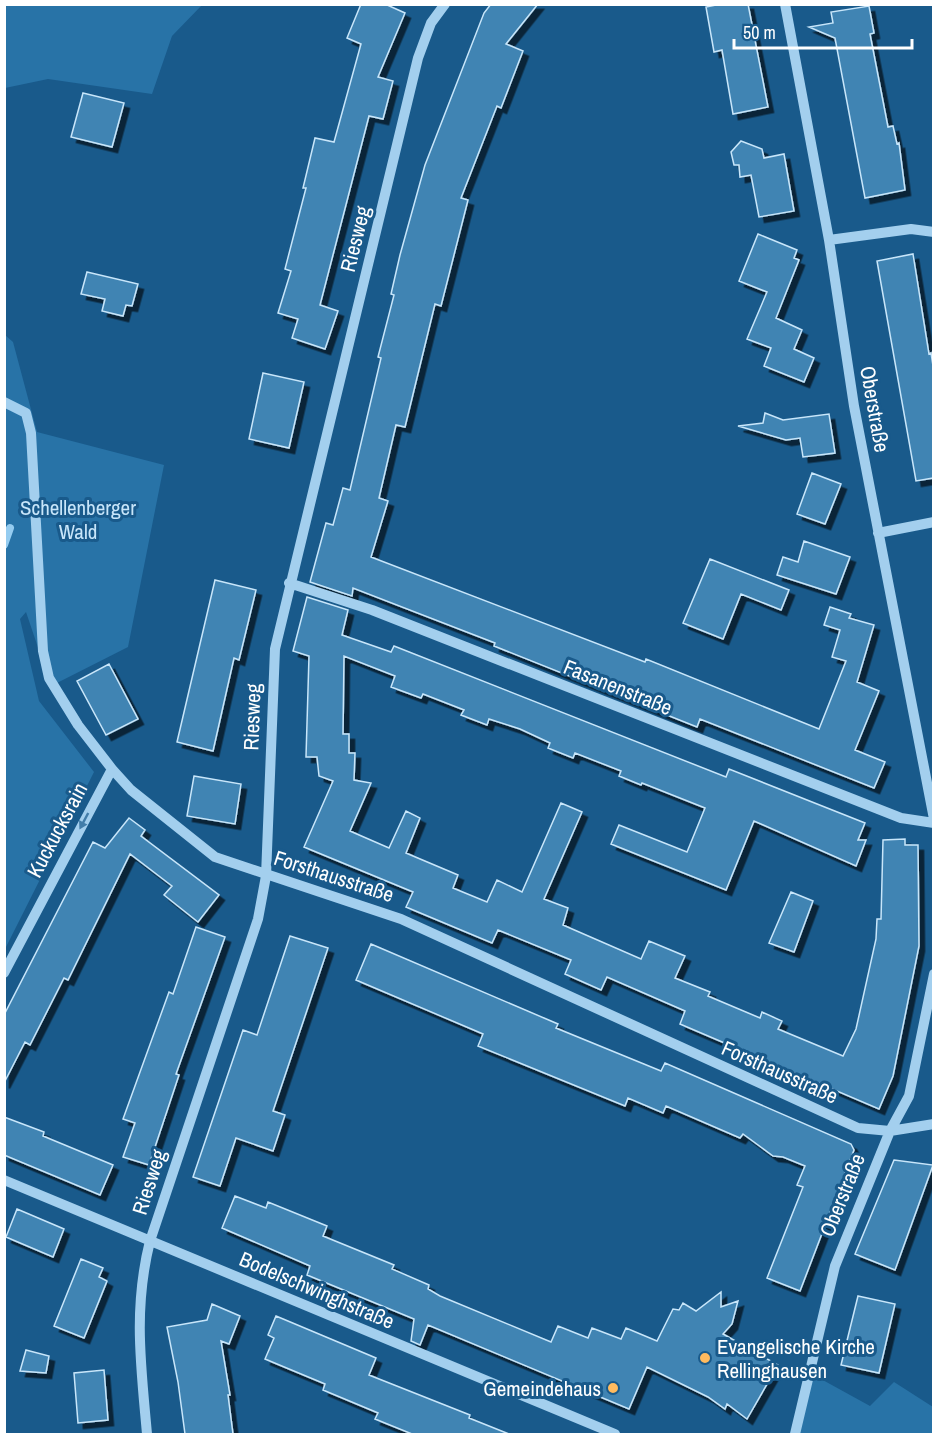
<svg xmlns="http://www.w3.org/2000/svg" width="938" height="1439" font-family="'Archivo Narrow',sans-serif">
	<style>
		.green { fill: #2873a7 }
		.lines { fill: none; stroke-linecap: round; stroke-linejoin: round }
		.stream { stroke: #95ccf0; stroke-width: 8 }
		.building { fill: #4184b3; stroke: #c8e6fa; stroke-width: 1.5; filter: url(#shadow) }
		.minor { stroke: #a3cfee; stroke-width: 10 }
		.oneway { fill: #427da9 }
		.poi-dot { fill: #ffbb5f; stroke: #195a8b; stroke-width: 2 }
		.labels { text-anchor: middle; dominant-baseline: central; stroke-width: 6; stroke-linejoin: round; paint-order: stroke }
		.street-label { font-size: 21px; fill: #fff; stroke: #195a8b }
		.park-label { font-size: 21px; fill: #c8e6fa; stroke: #195a8b }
		.poi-label { font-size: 21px; fill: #fff; stroke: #195a8b; text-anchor: start }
	</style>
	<defs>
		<filter id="shadow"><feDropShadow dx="5.5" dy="5.5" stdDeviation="0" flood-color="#0009"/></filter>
	</defs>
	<rect width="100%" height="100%" fill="#195a8b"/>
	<path class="green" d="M5 4H202V5L172 36 152 94 48 79 5 88Z
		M5 335 13 342 37 432 164 465 128 647 51 686 26 612 20 619 39 701 94 772 5 949Z
		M810 1373 870 1406 894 1382 933 1407V1434H796Z"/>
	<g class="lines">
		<path class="stream" d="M4 545 10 528"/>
	</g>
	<path class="building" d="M361 4H385L405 13 378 77 393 81 383 119 369 116 320 305 338 311 325 349 292 338 298 319 278 313 291 271 285 269 306 188H303L315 138 334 142 361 44 347 38Z
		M491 4H538L506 44 523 51 501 108 497 106 461 198 468 200 441 306 435 304 405 427 396 425 379 498 388 501 371 557 645 662 646 659 819 729 846 661 832 657 840 630 824 625 830 607 851 614 849 618 874 625 857 682 879 691 855 750 885 762 874 788 700 719 697 727 494 646 495 643 353 588 352 596 310 582 326 523 333 525 343 488 350 490 381 358 378 357 394 295 391 294 400 255 425 165 484 13Z
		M721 4H748L768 107 733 114 722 50 714 52 706 7Z
		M869 6 874 33 870 34 888 127 893 126 897 144 899 143 905 190 865 198 835 38 809 27 833 23 831 12Z
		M83 93 124 103 112 147 71 137Z
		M741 141 762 149 764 158 784 154 794 211 759 217 751 175 740 177 739 165H734L731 152Z
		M758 234 797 250 794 258 799 260 776 318 802 330 794 349 814 358 804 382 764 366 771 348 747 339 767 292 739 281Z
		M913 254 929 354 931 353 933 366V478L916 481 877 261Z
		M87 272 138 284 132 306 126 305 123 316 102 311 105 299 81 294Z
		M263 373 304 382 289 448 249 439Z
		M765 413 783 420 829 414 835 453 803 457 800 438 786 440 738 426 763 423Z
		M812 473 841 484 825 524 797 514Z
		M804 541 850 557 836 594 777 575 783 557 798 562Z
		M710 559 789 590 781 610 741 594 723 639 683 623Z
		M215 580 256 590 239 660 234 658 213 751 177 742Z
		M307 597 348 610 342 635 391 652 394 646 726 777 729 769 865 823 858 840H866L856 866 754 821 726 890 611 844 619 825 687 852 705 808 642 783 641 785 619 776 621 771 575 753 573 758 548 748 550 743 520 729 489 719 487 725 461 715 464 710 423 694 421 698 391 687 395 676 344 656 343 734H349V753H355L354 780 371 783 350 831 389 848 406 811 420 818 406 853 458 875 453 888 487 902 497 880 522 892 561 803 582 812 544 899 568 908 563 925 641 959 649 941 685 956 675 978 710 992 708 996 760 1018 762 1012 782 1021 778 1029 843 1056 856 1029 876 939 877 919H881L883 840 905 839V845H918L919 946 893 1076 879 1109 680 1024 685 1011 607 977 601 990 565 974 571 960 498 930 492 943 406 907 413 892 304 847 333 781 319 776 317 757H306L309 656 293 651Z
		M109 664 138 719 106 735 77 681Z
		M194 776 241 784 235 824 187 816Z
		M129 818 145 830 141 836 219 895 198 922 164 895 172 886 130 854 68 980 64 978 30 1045 25 1042 4 1083V1015L93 842 105 848Z
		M791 892 813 901 794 952 769 943Z
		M196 927 225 937 176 1074 179 1075 149 1165 123 1157 135 1123 123 1119 169 992 173 994Z
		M290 936 328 948 273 1111 285 1115 273 1151 236 1138 220 1186 193 1177 243 1030 257 1035Z
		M371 944 558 1024 556 1028 661 1071 665 1063 851 1144 854 1150 800 1291 767 1278 803 1187 797 1185 805 1166 783 1157 773 1156 743 1134 740 1138 666 1106 663 1113 628 1098 625 1106 478 1046 483 1034 356 980Z
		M4 1117 44 1132 43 1136 113 1165 100 1195 4 1155Z
		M894 1160 933 1165 895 1270 855 1254Z
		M235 1196 266 1208 268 1202 327 1226 323 1236 394 1265 392 1269 429 1285 428 1289 440 1296 551 1342 558 1326 588 1338 592 1328 621 1339 626 1328 657 1341 673 1309 679 1310 683 1303 696 1311 721 1292V1307L738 1301 732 1324 723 1334 778 1365 747 1419 727 1404 725 1409 708 1397 647 1367 629 1409 428 1325 420 1345 411 1341 414 1319 307 1275 310 1266 222 1228Z
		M17 1209 64 1229 53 1257 6 1237Z
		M81 1259 103 1268 99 1277 107 1281 84 1338 54 1326Z
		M858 1296 895 1304 879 1373 841 1365Z
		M212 1304 240 1316 229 1344 221 1341 230 1395H228L233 1434H185L178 1382 167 1327 207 1320Z
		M276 1316 376 1358 369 1375 470 1415 469 1418 509 1434H412L375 1419 378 1413 323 1390 325 1384 265 1359 274 1338 268 1335Z
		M26 1350 49 1356 46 1373 20 1371Z
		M104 1370 108 1420 78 1423 74 1373Z"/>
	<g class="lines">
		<path class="minor" d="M785 4 829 240 854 406 934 819
			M829 240 911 229 934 232
			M4 402 26 413 31 433 43 651 49 678 78 725 112 769 131 790 215 857 401 919 858 1128 890 1131 934 1124
			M878 533 934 522
			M289 583 372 610 901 818 934 823
			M4 973 112 769
			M4 1180 615 1434
			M147 1434C141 1366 133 1309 150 1241L258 919 266 876 275 649 418 58 431 23 445 4
			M795 1434 835 1266 890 1131 909 1096 934 974"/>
	</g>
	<defs><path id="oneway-solid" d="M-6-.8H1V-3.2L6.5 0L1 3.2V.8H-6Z" transform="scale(1.5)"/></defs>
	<use class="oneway" href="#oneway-solid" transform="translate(84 821) rotate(118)"/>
	<g class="poi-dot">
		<circle cx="705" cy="1358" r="6"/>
		<circle cx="613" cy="1388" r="6"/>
	</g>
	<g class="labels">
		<g class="street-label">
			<text transform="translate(355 239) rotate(-76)">Riesweg</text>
			<text transform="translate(875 409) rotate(80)">Oberstraße</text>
			<text transform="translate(618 687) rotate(22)">Fasanenstraße</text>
			<text transform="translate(252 717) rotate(-88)">Riesweg</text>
			<text transform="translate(57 830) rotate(-62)">Kuckucksrain</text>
			<text transform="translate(334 876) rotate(18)">Forsthausstraße</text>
			<text transform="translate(780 1072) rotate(24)">Forsthausstraße</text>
			<text transform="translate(149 1182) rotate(-72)">Riesweg</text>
			<text transform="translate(842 1195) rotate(-68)">Oberstraße</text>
			<text transform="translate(317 1290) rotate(23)">Bodelschwinghstraße</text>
		</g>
		<g class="park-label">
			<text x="78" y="507">Schellenberger<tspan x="78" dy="24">Wald</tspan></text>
		</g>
		<g class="poi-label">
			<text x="717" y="1346">Evangelische Kirche<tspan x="717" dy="24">Rellinghausen</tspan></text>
			<text x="601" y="1388" text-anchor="end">Gemeindehaus</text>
		</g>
	</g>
	<rect width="938" height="1439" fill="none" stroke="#ffffff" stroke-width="12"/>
	<path d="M734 39v9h178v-9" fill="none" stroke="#ffffff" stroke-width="3"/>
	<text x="743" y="39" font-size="18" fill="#ffffff" stroke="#195a8b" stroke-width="4.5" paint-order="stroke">50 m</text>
</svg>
